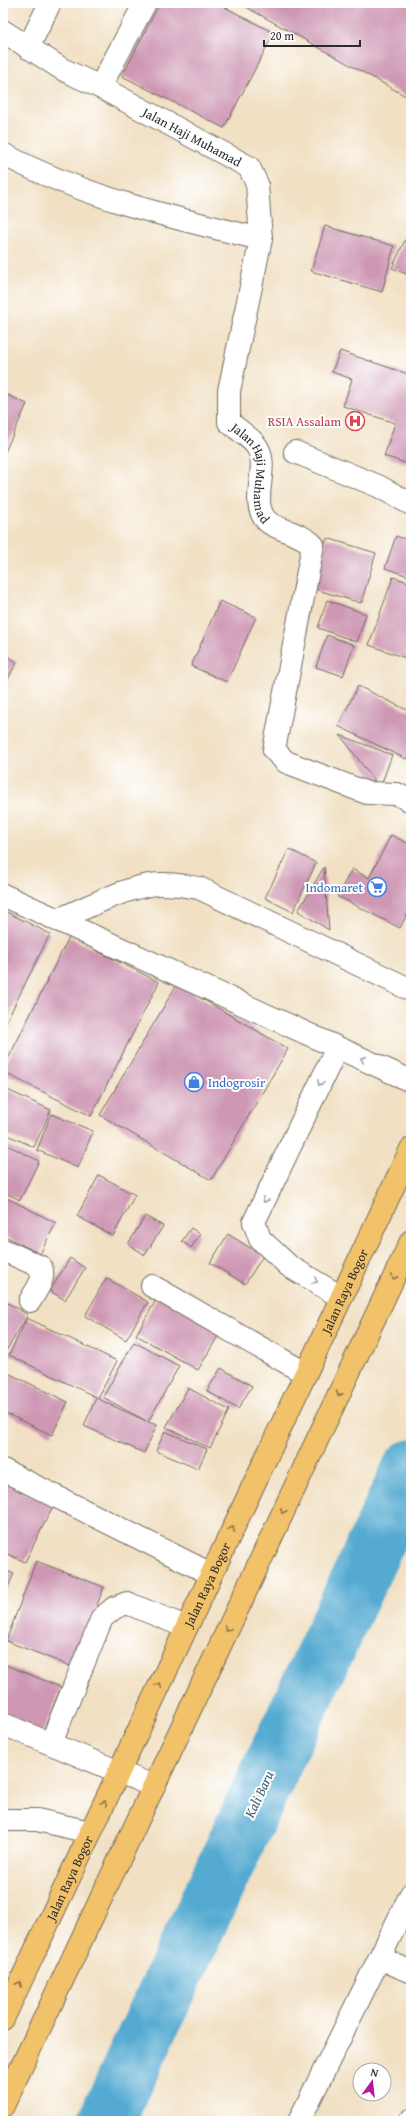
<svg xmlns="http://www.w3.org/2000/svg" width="414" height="2124" font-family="'Gentium Book Plus',serif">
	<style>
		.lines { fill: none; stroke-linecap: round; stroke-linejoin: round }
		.river { stroke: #55aad1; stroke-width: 57 }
		.building { fill: #ce97b3 }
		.minor-casing { stroke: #706a60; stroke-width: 24 }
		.highway-casing { stroke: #706a60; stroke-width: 24 }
		.minor { stroke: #fff; stroke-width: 22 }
		.highway { stroke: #f2c26a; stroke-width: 22 }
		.oneway { stroke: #a0a0a0 }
		.oneway2 { stroke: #8e764a }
		.labels { text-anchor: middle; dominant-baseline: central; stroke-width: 4; stroke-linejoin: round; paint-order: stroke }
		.street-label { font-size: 13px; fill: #2b2b2b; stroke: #fff }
		.health-label { font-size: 13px; fill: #be3a42; stroke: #fff; text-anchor: end }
		.shop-label { font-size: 13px; fill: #366cbe; stroke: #fff; text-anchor: end }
		.water-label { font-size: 14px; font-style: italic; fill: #3c5e6d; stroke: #fff }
	</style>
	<rect width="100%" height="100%" fill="#fff"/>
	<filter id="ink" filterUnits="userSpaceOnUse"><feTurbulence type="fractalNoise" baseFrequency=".025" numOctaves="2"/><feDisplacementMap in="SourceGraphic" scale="8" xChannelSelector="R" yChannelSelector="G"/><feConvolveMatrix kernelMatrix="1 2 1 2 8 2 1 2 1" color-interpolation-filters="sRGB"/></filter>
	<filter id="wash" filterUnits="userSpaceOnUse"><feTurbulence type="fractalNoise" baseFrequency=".012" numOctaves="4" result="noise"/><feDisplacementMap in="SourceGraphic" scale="16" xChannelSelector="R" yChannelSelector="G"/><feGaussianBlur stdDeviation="0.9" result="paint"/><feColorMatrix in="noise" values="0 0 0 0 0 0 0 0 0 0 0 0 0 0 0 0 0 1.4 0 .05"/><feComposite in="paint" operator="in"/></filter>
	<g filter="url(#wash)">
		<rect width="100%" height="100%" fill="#f1e0c3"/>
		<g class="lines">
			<path class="river" d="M106 2121 411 1468"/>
		</g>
		<g id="blocks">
			<path class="building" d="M160 3H217L274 33 224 128 122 76Z
				M239 3H411V99Z
				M325 226 394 246 382 292 311 271Z
				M407 236 411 238V276L392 268Z
				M340 351 411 375V465L384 456 395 423 343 406 352 379 332 372Z
				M3 393 27 404 3 456Z
				M396 536 411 541V577L385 568Z
				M327 538 376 553 361 603 311 588Z
				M393 577 411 583V660L369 645Z
				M327 600 366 614 357 642 318 628Z
				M220 601 256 617 227 682 191 666Z
				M327 635 354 645 343 676 316 667Z
				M3 654 17 662 3 688Z
				M358 686 411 712V750L406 759 338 726Z
				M340 735 392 755 380 788Z
				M391 835 411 845V907L400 928 337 896 352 869 369 878Z
				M289 849 316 863 293 912 265 898Z
				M324 867 329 930 298 911Z
				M3 910 50 934 3 1028Z
				M69 937 159 982 91 1116 3 1072V1069Z
				M177 984 288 1049 211 1180 100 1115Z
				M3 1088 51 1110 34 1147 3 1133Z
				M51 1114 93 1131 78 1168 37 1150Z
				M3 1143 39 1161 20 1200 3 1192Z
				M99 1175 135 1195 113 1236 77 1216Z
				M3 1196 56 1223 40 1254 3 1235Z
				M145 1216 163 1226 145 1255 128 1244Z
				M191 1228 200 1234 191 1248 182 1241Z
				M228 1234 263 1256 245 1284 210 1263Z
				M70 1258 85 1268 65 1300 50 1291Z
				M106 1278 148 1302 126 1340 85 1316Z
				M159 1295 221 1331 198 1370 136 1335Z
				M3 1300 28 1315 3 1356Z
				M27 1318 117 1361 98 1398 9 1355Z
				M134 1342 179 1366 148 1422 157 1425 144 1453 84 1426 96 1398 146 1421 103 1397Z
				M221 1368 252 1386 238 1409 207 1391Z
				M6 1372 68 1402 52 1435 3 1412V1379Z
				M188 1388 229 1410 210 1448 166 1427Z
				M165 1431 207 1449 198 1469 156 1451Z
				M3 1482 53 1506 25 1562 3 1552Z
				M36 1561 104 1587 73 1667 6 1641Z
				M3 1569 14 1574 3 1597Z
				M3 1664 61 1687 42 1734 3 1719Z"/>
		</g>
	</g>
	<g filter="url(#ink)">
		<use href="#blocks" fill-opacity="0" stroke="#706a60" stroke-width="1"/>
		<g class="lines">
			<defs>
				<g id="minor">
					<path id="s1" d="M3 31 62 69 100 87 249 167 257 184 261 239 229 391V422C237 429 248 436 255 444 273 465 247 501 267 521 276 530 300 532 313 545L274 750 286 762 367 793 397 794 411 801"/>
					<path d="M28 48 50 3"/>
					<path d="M100 87 145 3"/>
					<path d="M3 154C83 197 173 218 261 239"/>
					<path d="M295 452 378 486 411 504"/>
					<path d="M3 895 411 1081"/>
					<path d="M57 920C84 909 122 889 150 885 167 882 183 886 199 888L411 990"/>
					<path d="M337 1048 254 1222 260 1239 289 1266 341 1297"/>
					<path d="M3 1250 41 1267C46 1279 36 1290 30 1301"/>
					<path d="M152 1286 305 1373"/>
					<path d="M3 1470 211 1574"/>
					<path d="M3 1724 153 1786"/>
					<path d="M51 1743 102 1618 114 1608 127 1603 186 1627"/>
					<path d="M3 1820H37L90 1832"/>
					<path d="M380 1958 411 1972"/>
					<path d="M299 2121 411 1894"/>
					<path d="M410 2121 411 2120"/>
				</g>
				<g id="highway">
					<path id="s2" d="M3 2019 411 1149"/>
					<path d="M3 2106 411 1241"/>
				</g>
			</defs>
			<use href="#minor" class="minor-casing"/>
			<use href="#highway" class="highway-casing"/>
			<use href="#minor" class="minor"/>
			<use href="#highway" class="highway"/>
		</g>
		<defs><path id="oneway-chevron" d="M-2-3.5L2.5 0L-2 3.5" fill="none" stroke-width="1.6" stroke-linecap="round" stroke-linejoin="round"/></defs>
		<g class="oneway">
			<use href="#oneway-chevron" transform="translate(363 1059) rotate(-156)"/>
			<use href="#oneway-chevron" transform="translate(320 1083) rotate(115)"/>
			<use href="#oneway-chevron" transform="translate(265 1200) rotate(115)"/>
			<use href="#oneway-chevron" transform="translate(315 1281) rotate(30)"/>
		</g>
		<g class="oneway2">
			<use href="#oneway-chevron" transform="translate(394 1277) rotate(115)"/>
			<use href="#oneway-chevron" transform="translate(339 1394) rotate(115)"/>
			<use href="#oneway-chevron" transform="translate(283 1511) rotate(115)"/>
			<use href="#oneway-chevron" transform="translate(232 1529) rotate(-65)"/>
			<use href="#oneway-chevron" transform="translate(227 1629) rotate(115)"/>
			<use href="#oneway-chevron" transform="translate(159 1685) rotate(-65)"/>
			<use href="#oneway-chevron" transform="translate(104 1803) rotate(-65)"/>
			<use href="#oneway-chevron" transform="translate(19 1984) rotate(-65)"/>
		</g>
	</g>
	<defs>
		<symbol id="hospital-ring" viewBox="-11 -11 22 22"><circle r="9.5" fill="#fff" stroke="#e0444e" stroke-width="1.5"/><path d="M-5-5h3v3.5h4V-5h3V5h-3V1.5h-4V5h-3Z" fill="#e0444e"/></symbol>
		<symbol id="supermarket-ring" viewBox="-11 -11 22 22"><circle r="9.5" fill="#fff" stroke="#3f7fe0" stroke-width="1.5"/><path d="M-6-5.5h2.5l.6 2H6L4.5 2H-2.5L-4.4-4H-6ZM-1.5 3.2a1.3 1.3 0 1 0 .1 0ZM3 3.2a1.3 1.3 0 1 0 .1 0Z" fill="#3f7fe0"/></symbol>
		<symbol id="shop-ring" viewBox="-11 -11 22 22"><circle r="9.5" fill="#fff" stroke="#3f7fe0" stroke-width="1.5"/><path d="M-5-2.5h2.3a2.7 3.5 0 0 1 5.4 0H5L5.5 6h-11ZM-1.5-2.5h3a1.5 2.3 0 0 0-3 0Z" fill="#3f7fe0"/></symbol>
	</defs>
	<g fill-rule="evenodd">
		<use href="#hospital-ring" x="344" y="410" width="22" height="22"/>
		<use href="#supermarket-ring" x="366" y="876" width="22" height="22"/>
		<use href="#shop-ring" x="183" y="1071" width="22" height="22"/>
	</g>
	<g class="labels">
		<g class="street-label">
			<text stroke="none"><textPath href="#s1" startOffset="217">Jalan Haji Muhamad</textPath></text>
			<text stroke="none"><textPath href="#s1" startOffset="602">Jalan Haji Muhamad</textPath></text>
			<text stroke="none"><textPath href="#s2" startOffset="804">Jalan Raya Bogor</textPath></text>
			<text stroke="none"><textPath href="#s2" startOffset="480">Jalan Raya Bogor</textPath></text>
			<text stroke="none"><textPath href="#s2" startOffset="156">Jalan Raya Bogor</textPath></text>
		</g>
		<g class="health-label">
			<text x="341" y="421">RSIA Assalam</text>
		</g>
		<g class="shop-label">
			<text x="363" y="887">Indomaret</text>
			<text x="208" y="1082" text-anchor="start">Indogrosir</text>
		</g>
		<g class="water-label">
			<text transform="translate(259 1794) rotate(-65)">Kali Baru</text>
		</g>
	</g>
	<rect width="414" height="2124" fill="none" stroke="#fff" stroke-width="16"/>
	<g transform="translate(372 2082) rotate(15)"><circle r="19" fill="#ffffff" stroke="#aaaaaa"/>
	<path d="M0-3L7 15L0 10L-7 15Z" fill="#b5179e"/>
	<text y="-6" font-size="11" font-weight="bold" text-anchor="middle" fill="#2b2b2b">N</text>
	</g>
	<path d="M264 40v6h96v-6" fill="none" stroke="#2b2b2b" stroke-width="2"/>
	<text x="270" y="40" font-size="12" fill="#2b2b2b" stroke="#ffffff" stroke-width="3" paint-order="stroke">20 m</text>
</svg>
